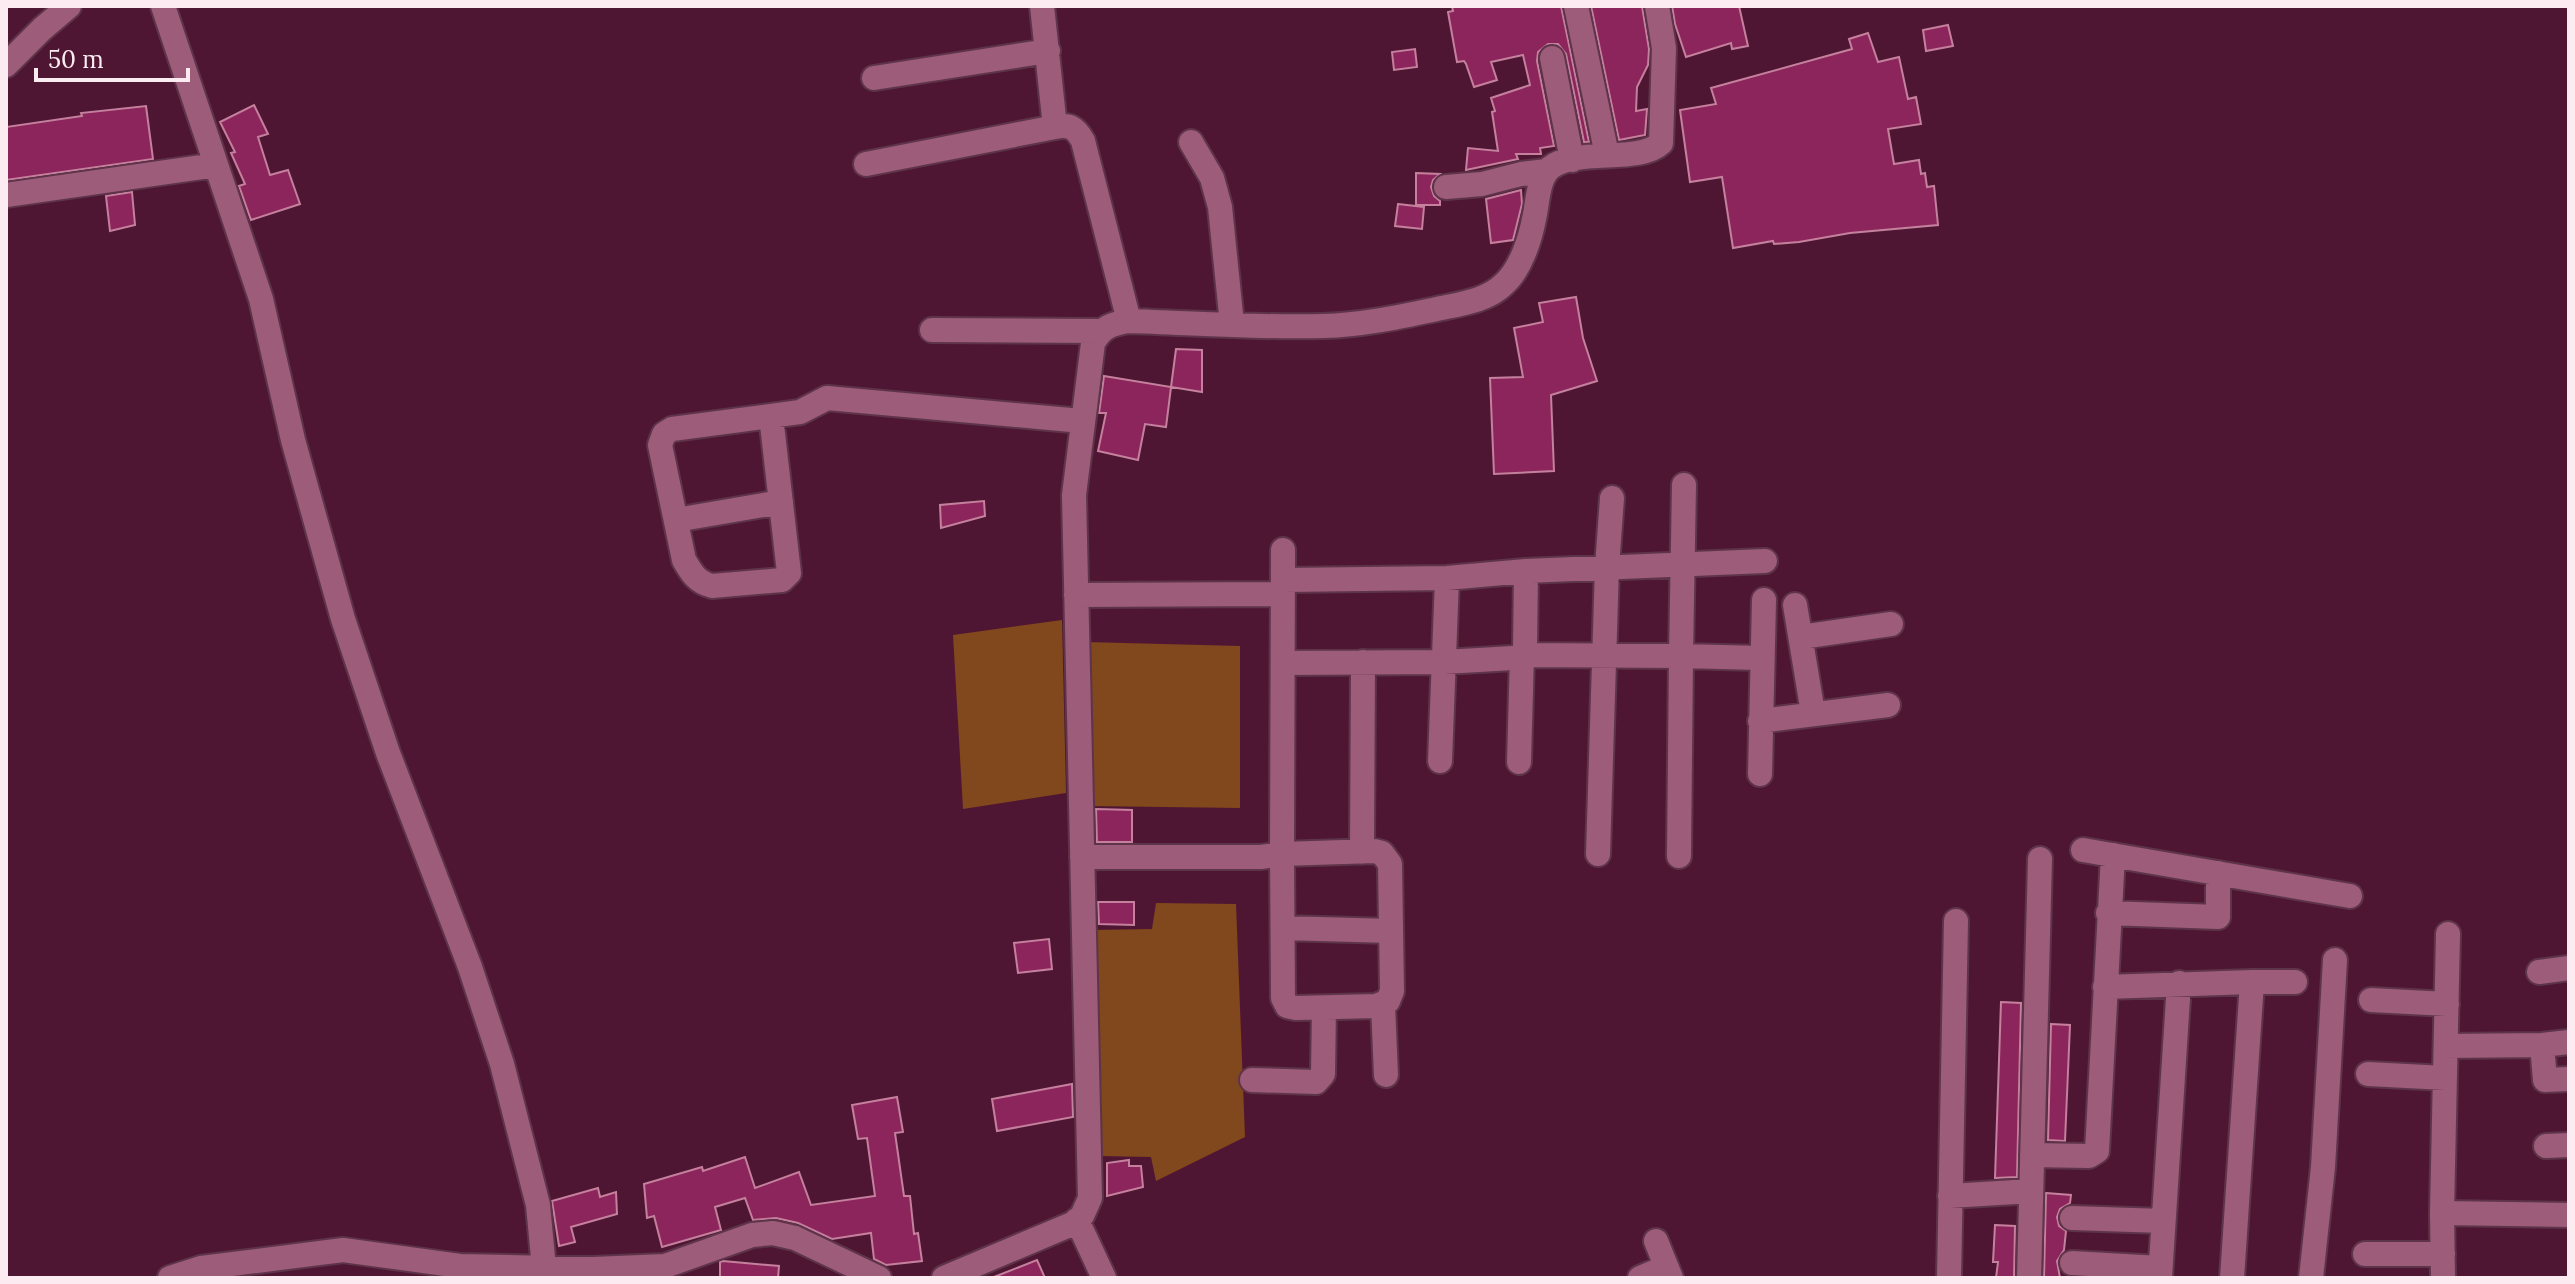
<svg xmlns="http://www.w3.org/2000/svg" width="2575" height="1284" font-family="Lora,serif">
	<style>
		.green { fill: #81471d }
		.building { fill: #8c255b; stroke: #c4809d; stroke-width: 2 }
		.lines { fill: none; stroke-linecap: round; stroke-linejoin: round }
		.minor-casing { stroke: #5e344a; stroke-width: 28 }
		.minor { stroke: #9d5c79; stroke-width: 24 }
	</style>
	<rect width="100%" height="100%" fill="#4f1633"/>
	<path class="green" d="M1062 620 1066 793 963 809 953 635Z
		M1085 642 1240 646V808L1087 806Z
		M1156 903 1236 904 1245 1137 1156 1181 1151 1157 1098 1156 1093 930 1152 929Z"/>
	<path class="building" d="M1452 6H1561L1589 142H1584L1566 54 1558 44H1548L1538 52 1537 61 1554 146 1540 148 1541 154H1516L1518 159 1466 170 1468 148 1498 151 1492 112 1495 111 1491 98 1530 85 1523 55 1491 62 1497 80 1474 87 1466 64 1464 61 1457 62 1448 12 1453 11Z
		M1591 6H1642L1649 49 1648 65 1637 87 1636 111 1647 109 1645 135 1619 140Z
		M1672 6H1739L1748 46 1732 49 1731 43 1686 57 1675 24Z
		M1948 25 1953 46 1926 51 1923 30Z
		M1868 33 1878 62 1899 57 1908 99 1916 97 1921 124 1888 129 1894 164 1919 160 1921 174 1925 173 1927 187 1934 186 1938 225 1850 233 1799 242 1774 244 1773 241 1733 248 1722 177 1690 182 1680 110 1716 104 1711 88 1852 49 1849 39Z
		M1415 49 1417 67 1394 70 1392 52Z
		M254 105 268 134 258 137 270 175 288 170 300 204 251 220 239 186 245 184 231 153 235 152 220 122Z
		M146 106 153 159 6 180V127L82 116 81 113Z
		M1416 173 1440 174 1433 180 1431 187 1434 196 1440 201V205H1416Z
		M1521 190 1522 204 1513 240 1491 243 1486 199Z
		M132 192 135 225 110 231 106 196Z
		M1398 204 1424 207 1422 229 1395 226Z
		M1576 297 1583 338 1597 381 1551 395 1554 471 1494 474 1490 378 1523 377 1514 328 1543 322 1539 303Z
		M1176 349 1202 350V392L1171 387Z
		M1104 376 1171 387 1166 427 1145 424 1138 460 1098 451 1106 413H1099Z
		M984 501 985 516 941 528 940 505Z
		M1096 809 1132 810V842H1097Z
		M1098 902H1134V925L1099 924Z
		M1049 939 1052 969 1018 973 1014 943Z
		M2001 1002 2021 1003 2017 1177 1995 1178Z
		M2051 1024 2070 1025 2065 1141 2048 1140Z
		M1072 1084 1073 1117 997 1131 992 1099Z
		M897 1097 903 1132 895 1133 904 1196H910L914 1234 918 1233 922 1261 886 1265 874 1259 871 1233 832 1239 798 1223 776 1218 753 1220 745 1198 715 1207 721 1230 662 1247 654 1216 647 1218 644 1184 702 1167 703 1171 745 1157 755 1188 799 1172 811 1205 875 1196 867 1138 858 1139 852 1105Z
		M1129 1160V1166H1141L1143 1187 1107 1196V1163Z
		M598 1188 600 1197 616 1192 617 1214 571 1227 575 1242 559 1246 552 1201Z
		M2046 1193 2071 1195 2070 1203 2060 1209 2057 1217 2059 1226 2066 1231 2064 1250 2057 1261 2060 1278H2044Z
		M1995 1225 2015 1226 2014 1278H1996L1998 1262H1993Z
		M1037 1260 1045 1278H994V1277Z
		M723 1261 779 1266 778 1278H720V1262Z"/>
	<g class="lines">
		<defs>
			<path id="minor" d="M163 6 261 299 293 440 343 619 388 753 470 967 502 1064 538 1205 544 1268 541 1278
				M1042 6 1055 127
				M1576 6 1607 155
				M1552 58 1572 160
				M6 65 42 29 69 6
				M874 78 1048 51
				M1191 142 1212 178 1220 207 1232 324
				M866 164 1055 127C1070 124 1076 128 1083 141L1129 321
				M1446 187 1482 184 1521 174 1547 171
				M6 195 216 165
				M932 330 1100 331
				M771 416 789 573 782 580 712 586C697 582 692 574 684 560L660 445 664 434 672 429 800 412 827 398 1082 421
				M1684 485 1681 656 1761 658
				M676 520 781 502
				M1526 571 1765 561
				M1076 595 1283 594
				M1795 605 1813 713
				M1801 637 1891 624
				M1283 663 1444 662 1513 658 1522 655 1525 648 1526 571 1447 578 1283 580
				M1760 721 1888 705
				M1440 761 1447 578
				M1519 762 1522 655 1681 656 1679 856
				M1760 774 1764 600
				M2083 850 2350 896
				M1362 852 1363 662
				M1598 854 1607 567 1612 498
				M1082 857H1261L1282 854 1283 998 1287 1006 1296 1008 1376 1006 1388 1001 1392 991 1390 864 1382 853 1374 851 1282 854 1283 550
				M2108 913 2218 917V873
				M1283 928 1391 931
				M2539 972 2569 968
				M2252 982H2295
				M2105 987 2252 982 2232 1278
				M2371 1000 2447 1004
				M1383 1005 1386 1075
				M2542 1045 2545 1080 2569 1079
				M2446 1046 2542 1045 2569 1042
				M2368 1074 2445 1078
				M1252 1080 1316 1082 1323 1074 1324 1008
				M2546 1146 2569 1145
				M2032 1155 2089 1156 2097 1151 2113 855
				M1950 1196 2031 1191
				M2442 1213 2569 1215
				M2072 1218 2163 1221
				M1077 1220 1104 1278
				M1656 1241 1671 1278
				M2365 1254H2443
				M2072 1263 2160 1268
				M170 1278 201 1268 343 1250 460 1266 593 1269 665 1266 752 1235 773 1233 795 1238 879 1278
				M944 1278 1072 1224 1082 1216 1090 1198 1074 495 1093 343C1102 327 1111 324 1129 321 1193 323 1259 328 1323 326 1362 325 1399 317 1437 309 1460 304 1487 301 1504 284 1520 270 1530 240 1534 219 1538 203 1537 180 1550 168 1576 147 1639 164 1661 143L1664 48 1657 6
				M1640 1278 1666 1267
				M1949 1278 1956 921
				M2029 1278 2040 859
				M2160 1278 2179 983
				M2311 1278 2323 1167 2335 960
				M2443 1278 2442 1213 2448 934"/>
		</defs>
		<use href="#minor" class="minor-casing"/>
		<use href="#minor" class="minor"/>
	</g>
	<rect width="2575" height="1284" fill="none" stroke="#fcecf2" stroke-width="16"/>
	<path d="M36 68v12h152v-12" fill="none" stroke="#fcecf2" stroke-width="4"/>
	<text x="48" y="68" font-size="24" fill="#fcecf2" stroke="#4f1633" stroke-width="6" paint-order="stroke">50 m</text>
</svg>
